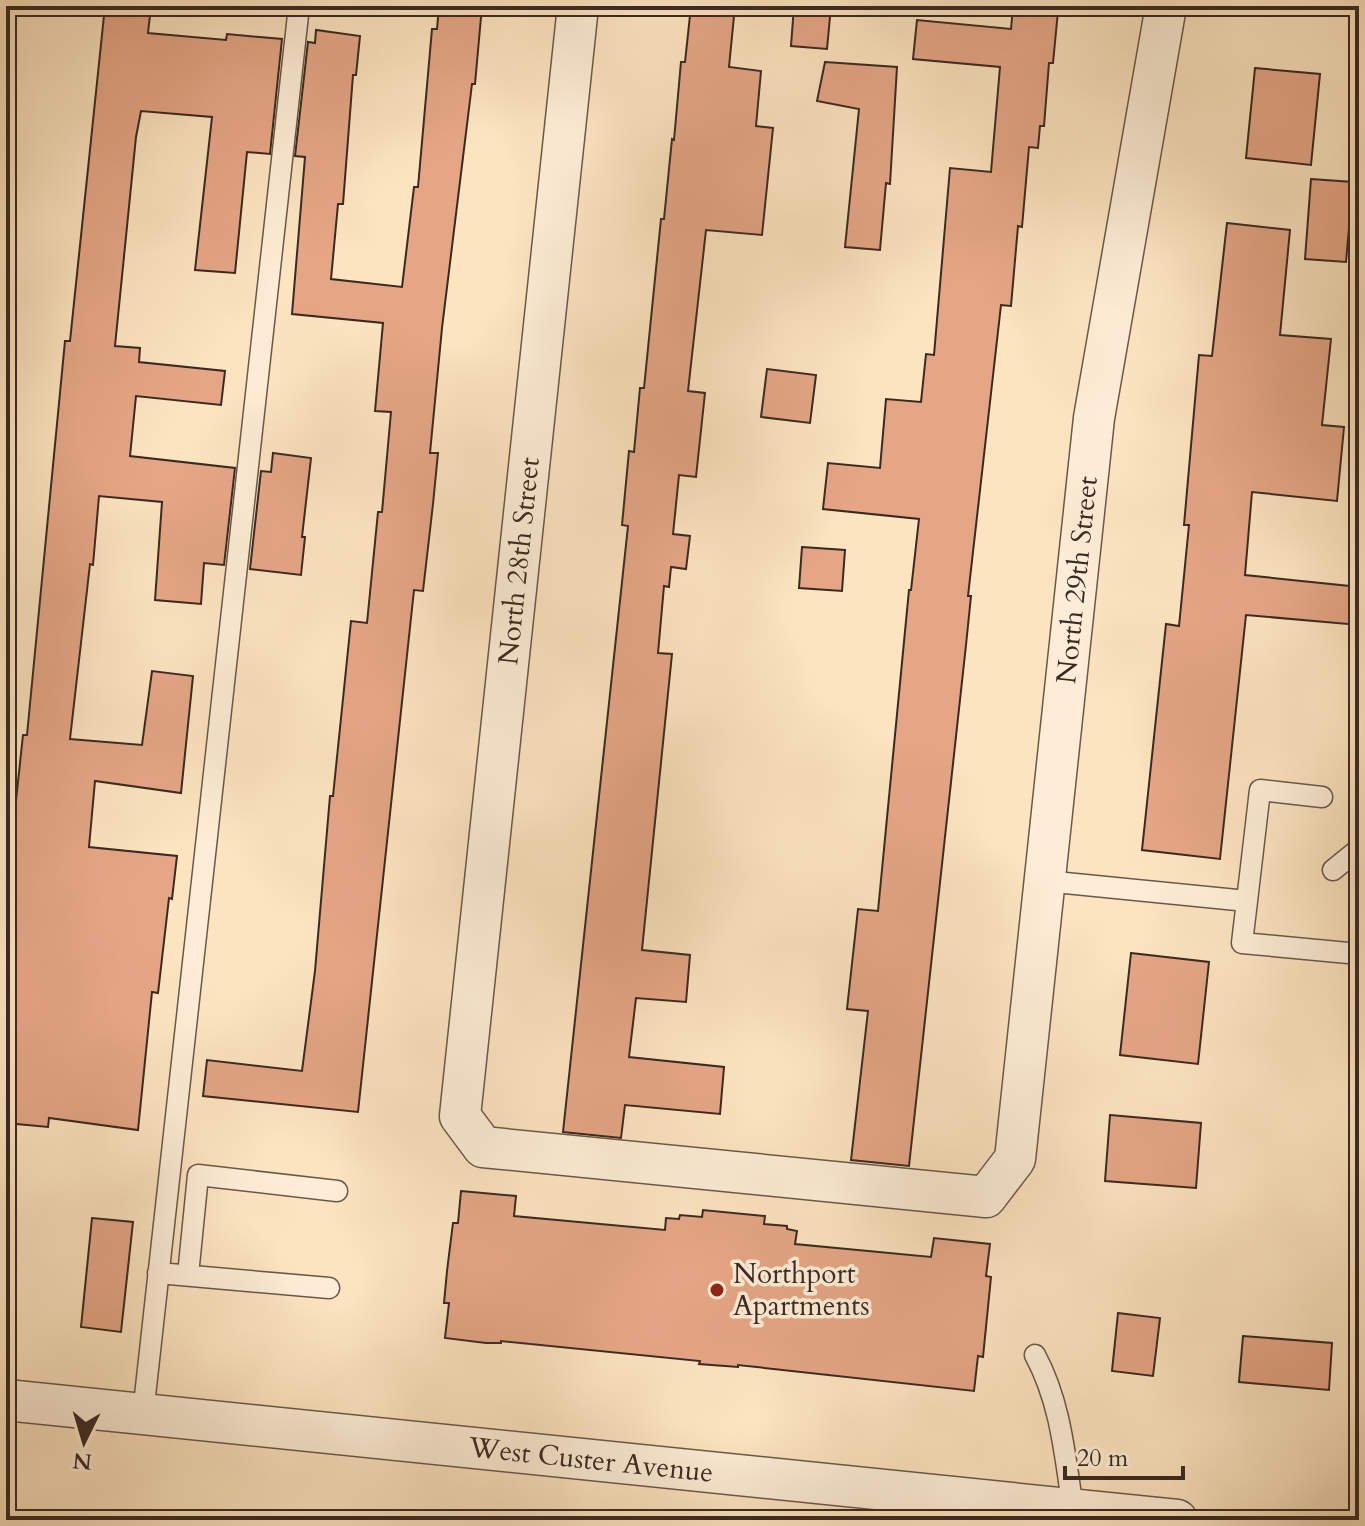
<svg xmlns="http://www.w3.org/2000/svg" width="1365" height="1526" font-family="Cardo,serif">
	<style>
		.building { fill: #e5a686; stroke: #3a2923; stroke-width: 2 }
		.lines { fill: none; stroke-linecap: round; stroke-linejoin: round }
		.service-casing { stroke: #6a584a; stroke-width: 23 }
		.minor-casing { stroke: #6a584a; stroke-width: 43 }
		.service { stroke: #fdedd6; stroke-width: 20 }
		.minor { stroke: #fdedd6; stroke-width: 40 }
		.poi-dot { fill: #8f2418; stroke: #fdedd6; stroke-width: 3 }
		.labels { text-anchor: middle; dominant-baseline: central; stroke-width: 7; stroke-linejoin: round; paint-order: stroke }
		.street-label { font-size: 28px; fill: #3a2923; stroke: #fdedd6 }
		.poi-label { font-size: 28px; fill: #3a2923; stroke: #fdedd6; text-anchor: start }
	</style>
	<rect width="100%" height="100%" fill="#fce4c0"/>
	<filter id="stains"><feTurbulence type="fractalNoise" baseFrequency=".0025" numOctaves="4"/><feColorMatrix values="0 0 0 0 .2 0 0 0 0 .09 0 0 0 0 .02 0 0 0 .5 -.17"/></filter>
	<radialGradient id="worn" r=".72"><stop offset=".6" stop-color="#630" stop-opacity="0"/><stop offset="1" stop-color="#630" stop-opacity=".3"/></radialGradient>
	<path class="building" d="M105 6H151L148 33 226 40 227 34 282 39 270 154 247 152 235 273 195 270 212 117 141 111 136 137 115 346 140 348 139 362 225 371 221 405 136 396 130 456 235 468 224 565 204 563 201 604 155 600 162 502 99 496 93 565 90 564 70 739 142 745 152 671 193 676 181 793 95 781 89 847 177 856 172 899 169 898 158 993 152 992 138 1130 49 1118 48 1127 6 1123V894L23 735H27L65 341H70Z
		M439 6H482L475 84H472L442 328 430 453H438L433 504 423 591 414 590 358 1112 203 1096 207 1060 302 1071 315 971 330 796H333L351 621 367 623 378 512H382L391 412 375 411 383 323 292 314 305 157 295 156 308 42 315 43 316 30 360 36 356 75H353L343 204H338L331 279 402 287 414 187H418L432 29H437Z
		M691 6H735L729 67 761 71 756 126 773 128 762 235 706 230 688 391 705 393 696 477 679 475 673 534 690 536 686 569 671 567 669 587 664 586 658 653 672 654 642 950 690 955 686 1002 636 998 629 1057 724 1067 720 1114 625 1105 621 1138 563 1132 628 526 622 525 629 451 634 452 640 388H644L661 219H664L672 139 674 140 681 62H685Z
		M794 6H831L827 49 791 46Z
		M1013 7 1058 11 1053 63H1049L1044 126H1040L1038 148 1029 147 1022 227 1018 226 1011 306 1001 305 968 596H971L966 645 909 1166 851 1160 868 1011 847 1009 858 909 878 911 909 590H911L919 519 823 509 828 463 880 468 886 399 921 402 926 354 934 355 950 168 991 172 1000 67 913 59 917 20 1011 29Z
		M825 62 897 67 890 184 886 183 880 250 845 247 859 109 817 101Z
		M1255 68 1320 74 1311 165 1246 158Z
		M1311 179 1353 182 1346 262 1305 259Z
		M1227 223 1290 230 1280 335 1331 339 1322 425 1344 427 1337 501 1252 492 1245 575 1359 587V625L1246 615 1220 859 1142 850 1166 624 1179 626 1189 525H1184L1199 355 1212 356Z
		M767 369 816 375 810 423 761 417Z
		M273 453 311 458 302 537H305L301 575 250 569 261 471 271 472Z
		M802 547 845 550 842 591 799 588Z
		M1131 953 1209 962 1198 1064 1120 1055Z
		M1110 1115 1201 1123 1196 1188 1105 1181Z
		M461 1191 516 1196 514 1216 665 1230 666 1218 679 1219 680 1215 702 1217 703 1210 765 1216 764 1224 787 1226V1229L797 1231 795 1244 931 1257 934 1238 990 1244 986 1276 991 1277 983 1357 978 1356 974 1391 738 1365V1367L699 1364 700 1361 501 1341V1343H486L445 1338 449 1303H444L447 1271 453 1223H458Z
		M92 1218 133 1222 121 1332 81 1327Z
		M1118 1313 1160 1318 1153 1376 1112 1371Z
		M1243 1336 1332 1343 1329 1390 1239 1382Z"/>
	<g class="lines">
		<defs>
			<path id="service" d="M1333 870 1359 849
				M1045 881 1247 901 1242 943 1359 954
				M1247 901 1260 790 1322 797
				M158 1273 329 1288
				M188 1275 198 1175 337 1191
				M1035 1355C1061 1403 1065 1457 1073 1509
				M143 1414 299 6"/>
			<path id="minor" d="M578 6 460 1116 483 1147 986 1197 1015 1159 1094 418 1166 6
				M6 1400 1177 1520"/>
		</defs>
		<use href="#service" class="service-casing"/>
		<use href="#minor" class="minor-casing"/>
		<use href="#service" class="service"/>
		<use href="#minor" class="minor"/>
	</g>
	<circle class="poi-dot" cx="717" cy="1290" r="8"/>
	<g class="labels">
		<g class="street-label">
			<text transform="translate(519 561) rotate(-84)">North 28th Street</text>
			<text transform="translate(1077 580) rotate(-84)">North 29th Street</text>
			<text transform="translate(591 1460) rotate(6)">West Custer Avenue</text>
		</g>
		<g class="poi-label">
			<text x="733" y="1274">Northport<tspan x="733" dy="32">Apartments</tspan></text>
		</g>
	</g>
	<rect width="1365" height="1526" fill="none" stroke="#fce4c0" stroke-width="32"/>
	<rect x="8" y="8" width="1349" height="1510" fill="none" stroke="#3a2923" stroke-width="4"/>
	<rect x="16" y="16" width="1333" height="1494" fill="none" stroke="#3a2923" stroke-width="2"/>
	<g transform="translate(84 1442) rotate(185)" stroke="#fdedd6" stroke-width="6" paint-order="stroke">
	<path d="M0-6L14 30L0 20L-14 30Z" fill="#3a2923"/>
	<text y="-12" font-size="22" font-weight="bold" text-anchor="middle" fill="#3a2923">N</text>
	</g>
	<path d="M1065 1466v12h118v-12" fill="none" stroke="#3a2923" stroke-width="4"/>
	<text x="1077" y="1466" font-size="24" fill="#3a2923" stroke="#fdedd6" stroke-width="6" paint-order="stroke">20 m</text>
	<rect width="100%" height="100%" filter="url(#stains)"/>
	<rect width="100%" height="100%" fill="url(#worn)"/>
</svg>
